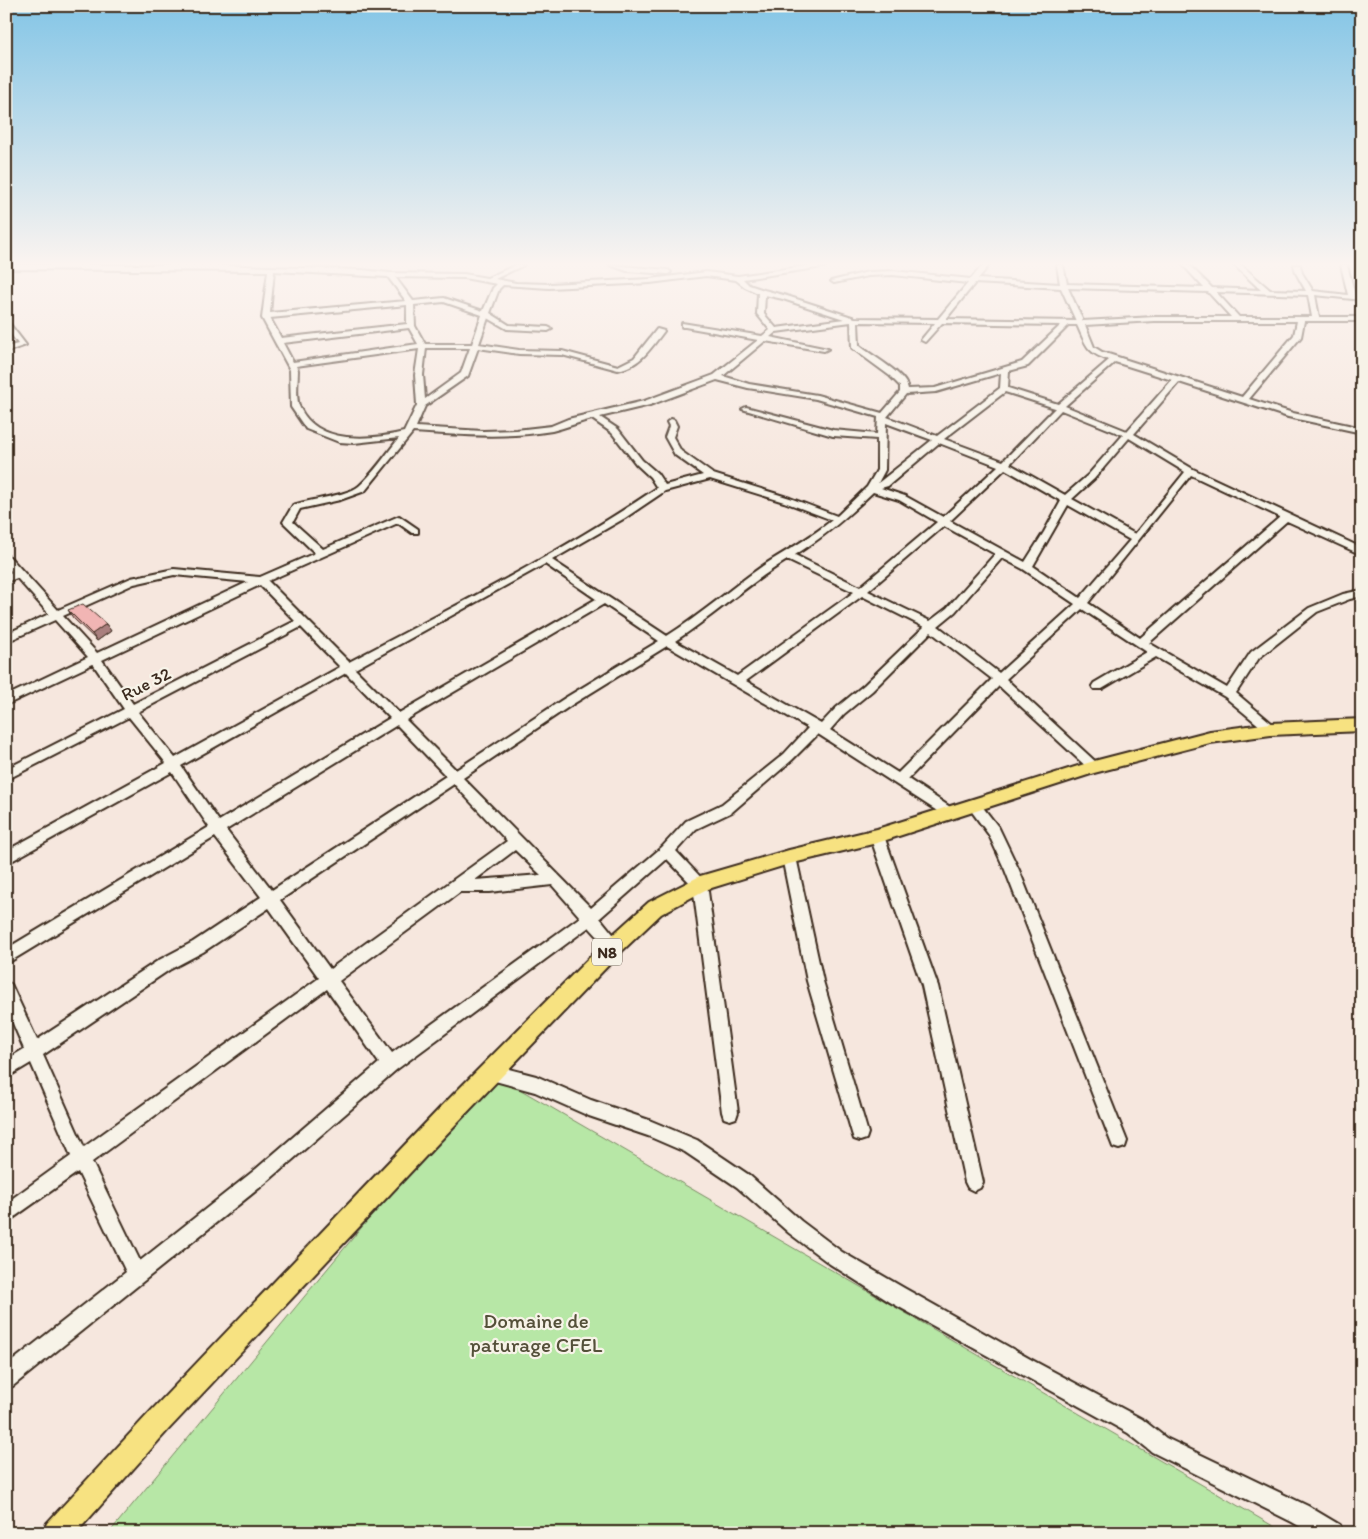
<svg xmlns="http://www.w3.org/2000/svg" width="1368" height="1539" font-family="Itim,sans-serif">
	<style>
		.green { fill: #b7e7a6; stroke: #798862 }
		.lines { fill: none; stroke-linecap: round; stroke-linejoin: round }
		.minor-casing { stroke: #3b2a1e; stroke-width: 4 }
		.major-casing { stroke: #3b2a1e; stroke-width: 4 }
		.minor { fill: #f7f3e8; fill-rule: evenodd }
		.major { fill: #f7e281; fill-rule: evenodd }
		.wall { fill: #cf9c9b; stroke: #3b2a1e }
		.shaded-wall { fill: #a97f7e; stroke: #3b2a1e }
		.building { fill: #f1b5b4; stroke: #3b2a1e }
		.labels { text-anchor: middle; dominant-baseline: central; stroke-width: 4.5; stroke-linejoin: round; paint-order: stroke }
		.shield { fill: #f7f3e8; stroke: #73665b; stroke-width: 1 }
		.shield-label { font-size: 16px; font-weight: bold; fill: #3b2a1e }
		.street-label { font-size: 18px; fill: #3b2a1e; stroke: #f7f3e8 }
		.near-park-label { font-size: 21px; fill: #545039; stroke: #f7f3e8 }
	</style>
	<rect width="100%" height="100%" fill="#f6e7de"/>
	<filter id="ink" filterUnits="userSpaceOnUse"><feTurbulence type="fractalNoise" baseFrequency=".02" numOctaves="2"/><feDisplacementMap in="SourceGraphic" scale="10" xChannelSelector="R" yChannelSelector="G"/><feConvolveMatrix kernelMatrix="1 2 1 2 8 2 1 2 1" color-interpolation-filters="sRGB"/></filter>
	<g filter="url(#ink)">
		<path class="green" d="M490 1072 1285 1533H109Z"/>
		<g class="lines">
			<defs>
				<path id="minor" d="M6 265H214L362 270 390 273 464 274 487 278 516 265H524L495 279 516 283 549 284 650 279 706 272 738 276 812 265H826L823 267 743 279 749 285 764 290 787 296 855 318 938 319 968 283 893 275 868 276 834 283 831 281 868 272 893 271 971 279 983 265H989L978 279 1060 284 1057 265H1063L1067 284 1204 288 1183 265H1189L1212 288 1261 290 1234 265H1241L1270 290 1306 291 1296 273 1294 265H1300L1302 273 1313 291 1348 295 1341 265H1347L1355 295 1362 296V300L1315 295 1319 317H1362V321H1304L1301 337 1249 399 1293 413 1362 428V433L1288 417 1179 382 1134 434 1193 469 1362 548V555L1287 521 1149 643 1227 688 1251 652 1309 608 1343 594 1362 590V596L1350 599 1317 612 1259 658 1236 693 1275 726 1277 729 1271 733 1267 732 1225 697 1156 657 1102 689H1094L1092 686 1094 683 1147 652 1082 609 1006 679 1098 764 1100 767 1098 770H1090L999 686 908 779 953 809 955 813 953 817 948 818 818 734 792 760 732 812 696 829 676 851 707 884 738 1112 736 1118 730 1120 724 1118 722 1112 693 886 667 859 600 918 622 945 620 950 615 952 610 950 589 927 396 1070 268 1181 13 1386 6 1389V1366L126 1272 78 1172 6 1223V1203L71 1156 31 1063 6 1078V1060L24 1049 6 1007V982L11 984 37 1040 159 960 193 942 261 897 215 837 6 964V949L209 827 172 772 6 864V851L166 763 129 717 6 780V769L124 709 93 664 6 705V696L88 657 55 620 6 642V634L49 614 17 578 6 582V575L12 572 6 565V556L10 557 58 610 131 578 174 569 260 577 315 553 283 522 293 505C310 499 347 496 359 486 372 475 388 452 399 438L354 443 339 442 306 429 291 407 290 370 262 318 268 271 6 269ZM274 271 388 277 406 301 270 313ZM706 276 736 280 745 287 758 293 757 314 770 330 762 336 682 323V327H685L758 340 714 375 644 401 568 419 551 426 516 430 483 431 416 427 425 406 468 376 478 348 519 354 562 355 618 370C640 366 651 348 664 331L657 329 634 358 618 366 562 351 519 350 479 344 488 318 507 329 548 331 552 329 548 327 509 325 490 313 499 289 503 285 549 288 650 283ZM395 277 464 278 497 284 493 288 483 311 444 298 413 301ZM975 283 1061 288 1076 321 946 319ZM1068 288 1208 292 1231 317H1154L1083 321ZM1216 292 1308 295 1312 317H1239ZM765 295 783 299 844 319 776 328 764 314ZM444 302 482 315 472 344H425L415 326 414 305ZM407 305V324L281 338 270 318ZM1154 321H1297L1294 335 1242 397 1102 352 1094 347 1085 325ZM851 322 852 348 890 376 900 386V392L882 413 817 395 749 384 723 376 765 341 824 351 828 349 770 337 776 332ZM858 322 935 323 921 340 925 342 942 323 1061 325 1022 362 935 388 908 389C906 373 871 356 859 345ZM1069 325H1077C1086 345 1087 353 1109 360L1058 404 1008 388 1009 371 1028 366ZM409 328 418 344 293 362 283 343ZM426 348H470L461 373 425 399 423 375ZM419 349 415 375 417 405 404 432C371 440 318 445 300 408 295 399 298 381 298 370L296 366ZM1115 362 1172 380 1127 431 1065 406ZM1001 373 1000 388 937 436 887 417 906 394 936 392ZM717 380 748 388 816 399 878 417 877 434 833 430 746 407 742 409 833 436 877 439V470L867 487 837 516 790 498 713 474 681 451 673 437 677 426 674 420 671 419 667 422 669 426 665 437 675 455 703 475 665 485 657 473 642 460 618 429 600 417 650 405ZM1005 392 1055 408 1003 461 944 439ZM1061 410 1123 435 1088 475 1065 495 1010 464ZM592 419 612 433 636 464 650 477 657 488C559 554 453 607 349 662L268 581 398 523 412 533H418V529L399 516 323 549 293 522 300 509 340 500 365 491 413 432C460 435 505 439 552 431 565 428 579 422 592 419ZM886 423 932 440 878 483 885 470ZM1129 438 1185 472 1135 534 1072 499 1094 479ZM939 443 998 466 943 517 905 496 881 488 888 486ZM1005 469 1061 501 1044 532 1025 562 950 521ZM1191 475 1280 517 1140 638 1088 603ZM710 479 784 502 832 520C810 538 787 550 764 565 731 588 701 615 667 636L552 560 625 518 665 491ZM873 492 899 500 937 522 860 587 795 555C824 537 848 516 873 492ZM1068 505 1130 540 1080 598 1033 566ZM944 526 995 554 947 608 930 621 868 591ZM1002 558 1023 569 1075 604 999 673 938 626 955 612ZM787 560 854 592 737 676 675 641C714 616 748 584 787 560ZM545 564 596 599 399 713 355 669ZM174 575 248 582 97 653 63 616 134 584ZM260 585 295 621 133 704 102 660ZM862 596 924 627 864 685 836 708 821 724 746 681ZM604 604 659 641 565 698 456 770 406 720ZM301 627 340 667 175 758 138 712ZM931 632 992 679 898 773 830 730 844 714 872 691ZM667 646 808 728 784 754 722 804 686 821 662 847 591 908 463 778 573 704ZM346 673 390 718 219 821 181 766ZM397 725 446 776 272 890 226 830ZM454 784 507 841 330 969 280 900ZM515 850 541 875 475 880ZM552 885 580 917 392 1053 339 981 460 892H490ZM269 908 319 978 84 1147 43 1055 169 970 203 952ZM327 989 379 1063 256 1169 140 1261 92 1162Z
					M610 265 668 270 671 272 668 274 627 271Z
					M6 319 26 345 6 352V347L18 344 6 327Z
					M973 800 978 801 999 828 1019 870 1127 1141 1125 1147 1119 1149 1113 1147 1005 870 989 835 967 805 968 801Z
					M877 831 882 832 884 836 938 986 983 1182 980 1188 974 1191 968 1188 965 1182 922 986 870 836 872 832Z
					M789 851 794 853 796 857 823 981 868 1133 866 1139 860 1141 854 1139 852 1133 807 981 782 857 784 853Z
					M490 1064 536 1076 591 1100 649 1120 697 1140 749 1175 801 1221 842 1252 904 1288 1032 1360 1142 1419 1166 1438 1308 1506 1340 1525 1343 1533H1311L1292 1522 1152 1452 1128 1433 890 1302 830 1264 789 1233 737 1187 685 1152 648 1136 589 1116 535 1092 484 1078 482 1072 484 1066Z"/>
				<path id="major" d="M1362 719V731L1271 735 1210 743 1094 773 877 843 789 864 705 890 661 914 622 951 456 1124 168 1430 76 1533H43L47 1523 150 1412 440 1108 608 939 649 902 700 876 789 850 877 829 1094 761 1210 731 1271 723Z"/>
			</defs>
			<use href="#minor" class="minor-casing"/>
			<use href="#major" class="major-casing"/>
			<use href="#minor" class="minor"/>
			<use href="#major" class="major"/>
		</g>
		<path class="wall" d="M68 610 106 624 111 631 97 641 73 618Z"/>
		<path class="shaded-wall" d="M106 624 111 631 97 641 92 634Z"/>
		<path class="building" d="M83 604 106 624 92 634 68 610Z"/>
	</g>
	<linearGradient id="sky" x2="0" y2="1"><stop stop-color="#83c5e6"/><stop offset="0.55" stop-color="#fbf4f0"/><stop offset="1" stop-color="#fbf4f0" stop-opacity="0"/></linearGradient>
	<rect width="1368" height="480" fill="url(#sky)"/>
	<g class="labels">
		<rect class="shield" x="592" y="938.5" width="30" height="27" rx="4"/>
		<g class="shield-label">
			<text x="607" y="952">N8</text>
		</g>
		<g class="street-label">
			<text transform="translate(146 684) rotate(-27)">Rue 32</text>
		</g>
		<g class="near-park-label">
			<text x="536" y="1320">Domaine de<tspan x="536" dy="24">paturage CFEL</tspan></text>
		</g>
	</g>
	<rect width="1368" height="1539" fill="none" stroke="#f7f3e8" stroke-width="25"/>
	<rect x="12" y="12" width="1343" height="1514" fill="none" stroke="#3b2a1e" stroke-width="2" filter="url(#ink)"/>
</svg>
